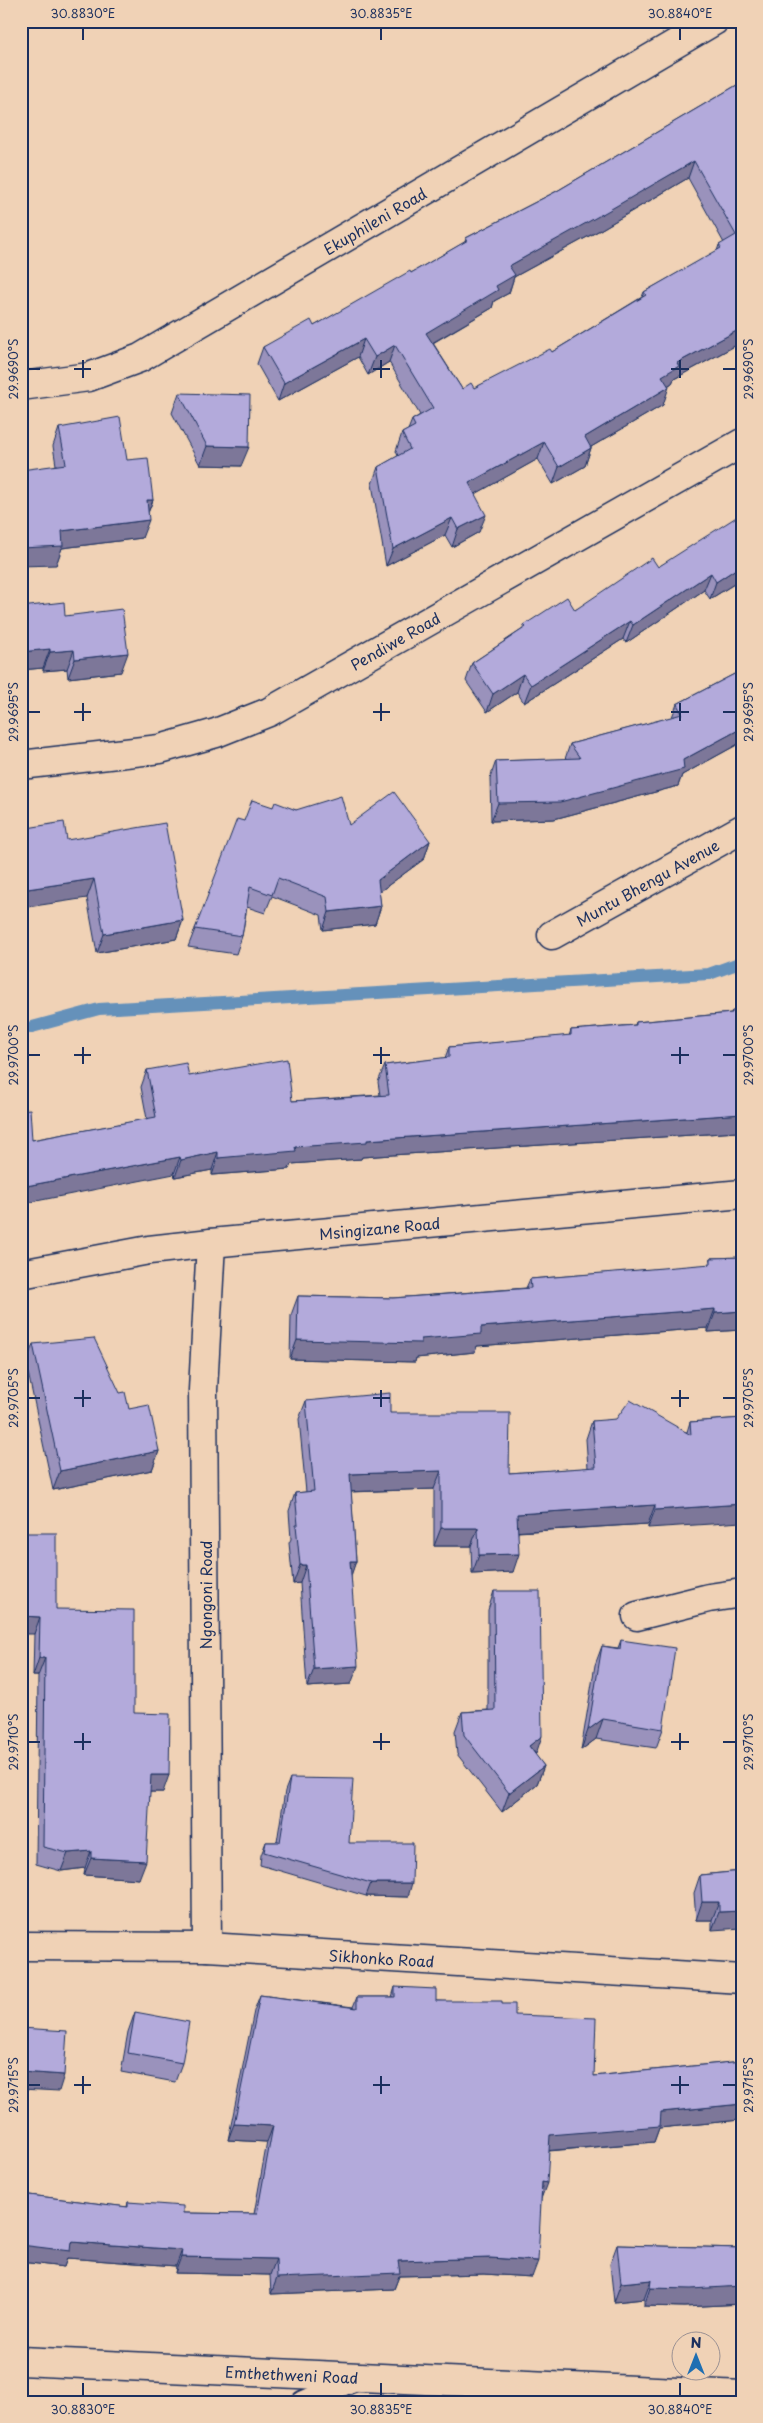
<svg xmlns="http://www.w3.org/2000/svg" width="763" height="2423" font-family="'Playpen Sans',sans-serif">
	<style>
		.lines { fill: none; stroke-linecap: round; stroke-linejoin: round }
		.stream { stroke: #6591ba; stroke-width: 12 }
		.lane-casing { stroke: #1b2f5e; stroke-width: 25 }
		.street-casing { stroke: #1b2f5e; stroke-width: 31 }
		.secondary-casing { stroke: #1b2f5e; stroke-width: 31 }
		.lane { stroke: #f0d2b6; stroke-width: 21 }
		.street { stroke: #f0d2b6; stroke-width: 28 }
		.secondary { stroke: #f0d2b6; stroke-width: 28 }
		.wall { fill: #9a92bc; stroke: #1b2f5e; fill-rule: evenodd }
		.shaded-wall { fill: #7d7799; stroke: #1b2f5e }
		.building { fill: #b3aadb; stroke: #1b2f5e; fill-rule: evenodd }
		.ticks { fill: none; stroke: #1b2f5e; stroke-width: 2 }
		.labels { text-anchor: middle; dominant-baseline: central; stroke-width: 4; stroke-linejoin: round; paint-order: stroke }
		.street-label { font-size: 15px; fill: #1b2f5e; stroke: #f0d2b6 }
		.neatline { fill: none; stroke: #1b2f5e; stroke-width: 2 }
		.ticks-label { font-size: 12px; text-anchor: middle; fill: #1b2f5e }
	</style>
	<rect width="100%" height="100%" fill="#f0d2b6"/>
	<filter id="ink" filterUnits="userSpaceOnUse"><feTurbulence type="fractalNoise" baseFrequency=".02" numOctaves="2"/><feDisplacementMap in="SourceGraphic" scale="10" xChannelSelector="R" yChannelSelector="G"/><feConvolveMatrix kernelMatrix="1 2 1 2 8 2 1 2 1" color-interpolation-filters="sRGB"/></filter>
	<g filter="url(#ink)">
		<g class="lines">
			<path class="stream" d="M21 1030 99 1009 709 974 742 962"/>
			<defs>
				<path id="lane" d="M303 2402 359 2378"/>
				<g id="street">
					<path id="s1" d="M21 386 89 377 140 358 714 21"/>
					<path id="s2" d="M21 765 160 749 216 733 269 712 742 443"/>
					<path id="s3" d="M552 935 742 829"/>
					<path id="s4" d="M21 1274 149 1250 211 1243 742 1194"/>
					<path d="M637 1616 709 1598 742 1593"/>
					<path id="s5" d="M21 1946 207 1947 742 1979"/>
					<path d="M207 1947 203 1390 211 1243"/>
				</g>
				<g id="secondary">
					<path id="s6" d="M21 2361 742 2395"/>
				</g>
			</defs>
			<use href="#lane" class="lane-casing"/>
			<use href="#street" class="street-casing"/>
			<use href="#secondary" class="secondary-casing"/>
			<use href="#lane" class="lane"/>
			<use href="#street" class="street"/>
			<use href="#secondary" class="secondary"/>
		</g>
		<path class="wall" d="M742 82V342L674 379 672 383 668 386 663 405 591 447V448L585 466 553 484 538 459 475 494 479 532 452 547 445 535 386 566 372 484 378 467 398 456 396 451 402 433 408 430 412 420 420 415 389 362 368 375 358 357 278 401 257 364 263 347 314 326 411 273 465 242 466 238 557 191ZM688 178 724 243 719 245 717 251 644 292 642 297 552 352 474 388 462 389 433 343 492 308 494 301 509 293 514 277 600 230Z
			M179 393 241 466 200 465 172 413Z
			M59 428 127 460 153 500 148 513 142 538 62 548 56 565V465L53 446Z
			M742 521V579L710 599 704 590 626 643 623 639 524 703 517 692 487 712 466 681 472 663 523 629 524 625 575 610 658 567Z
			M65 616 121 672 68 678 67 669 43 671V668L21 670Z
			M742 670V742L682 775 678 786 554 819 491 821 490 778 496 761 565 759 570 744 672 717 677 704Z
			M273 807 296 810 349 825 430 841 424 859 379 892 381 906 375 924 323 930 321 915 272 896 265 913 247 907 242 936 236 954 188 947 195 929 244 821Z
			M67 840 183 920 176 939 97 953 87 898Z
			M732 1011 739 1128 737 1132 362 1157 361 1159 291 1164 289 1169 212 1175V1170L175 1177 174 1174 32 1140 147 1119 141 1087 147 1070 189 1076 292 1101 380 1095 378 1082 385 1065 445 1058 449 1047 569 1036 571 1030 635 1025 636 1022 731 1013Z
			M742 1257V1330L708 1332V1328L477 1346 475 1352 416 1358 415 1362 290 1359 291 1315 298 1296 393 1298 526 1288 530 1279 708 1265 711 1258Z
			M33 1344 120 1393 129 1409 159 1451 152 1470 53 1490 26 1363Z
			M306 1401 390 1413 509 1473 588 1468 586 1439 592 1421 687 1432 690 1422 742 1418 648 1528V1524L518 1532 513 1572 472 1574 471 1546H434V1489L351 1492 356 1561 351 1574V1684L307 1687 300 1583 293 1584 289 1543 291 1539 289 1511 295 1493 306 1492 299 1419Z
			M21 1533 56 1609 134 1713 163 1792H150L139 1879 84 1875 85 1868 61 1871 36 1864 38 1676H33L34 1634Z
			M494 1591 535 1755 544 1766 537 1784 502 1812 457 1754 455 1731 462 1712 488 1710V1610Z
			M621 1640 663 1729 656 1748 596 1739 581 1750 595 1665 602 1646 618 1648Z
			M290 1778 349 1843 408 1897 366 1896 260 1865 261 1855 266 1842H277L285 1791Z
			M742 1871 712 1930V1920H696L694 1893 700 1875Z
			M395 1987 436 2001 502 2004 515 2015 594 2076 742 2061V2132L740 2120 659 2128 654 2142 549 2151 541 2199 532 2277 484 2274 399 2276 394 2289 271 2294 270 2275 175 2273 176 2266 67 2258 64 2267 21 2262V2194L127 2207 128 2202 183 2213 254 2214 267 2142 228 2140 254 2011 260 1995 353 2007 357 1997H392Z
			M135 2012 182 2063 175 2082 121 2072 128 2032Z
			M617 2245 742 2248V2304L684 2307 644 2306V2299L614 2302 610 2264Z"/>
		<path class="shaded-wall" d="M694 161 688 178 600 230 514 277 509 293 494 301 492 308 420 350 426 333 496 286 509 266Z
			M742 328V342L674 379 672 383 656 393 662 376 677 363Z
			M364 339 358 357 278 401 284 383Z
			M395 345 389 362 368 375 375 357Z
			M669 387 663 405 579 454 585 437Z
			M544 442 538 459 463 501 469 483Z
			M207 446 249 447 241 466 200 465Z
			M591 448 585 466 553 484 559 467Z
			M147 500H153L146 518Z
			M486 515 479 532 452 547 458 529Z
			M452 518 445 535 386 566 393 549Z
			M149 520 142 538 62 548 56 565 21 566V548L62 531Z
			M742 565V579L710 599 716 582Z
			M711 573 704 590 626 643 633 625Z
			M630 621 623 639 524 703 531 685Z
			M50 649 43 668 21 670V652Z
			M74 650 67 669 43 671 50 652Z
			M128 653 121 672 68 678 75 659Z
			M523 674 517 692 487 712 493 694Z
			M742 728V742L682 775 678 786 554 819 491 821 498 803 683 760Z
			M430 841 424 859 371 898 378 880Z
			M94 879 87 898 21 908V890Z
			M381 906 375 924 323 930 329 912Z
			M183 920 176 939 97 953 104 934Z
			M742 1114V1128H739L737 1132 362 1157 361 1159 291 1164 289 1169 212 1175 218 1158 295 1147 367 1140Z
			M218 1152 212 1170 175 1177 181 1160Z
			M180 1157 174 1174 21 1204V1187Z
			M715 1309 708 1328 477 1346 475 1352 416 1358 415 1362 290 1359 297 1340 421 1339 481 1327Z
			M742 1311V1330L708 1332 715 1313Z
			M159 1451 152 1470 53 1490 60 1471Z
			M441 1471 434 1489 343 1492 350 1474Z
			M742 1504V1522L648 1528 655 1510Z
			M655 1505 648 1524 511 1532 517 1514Z
			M441 1528H478L471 1546H434Z
			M519 1554 513 1572 472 1574 479 1555Z
			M350 1561H356L350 1579Z
			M300 1565H306L300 1583 293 1584Z
			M21 1616 40 1617 34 1634H21Z
			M39 1658H45L38 1676H33Z
			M358 1666 351 1684 307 1687 314 1669Z
			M603 1719 596 1739 581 1750 588 1730Z
			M542 1736 536 1754 529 1746Z
			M544 1766 537 1784 502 1812 509 1793Z
			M151 1775H169L163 1792H145Z
			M91 1851 85 1868 61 1871 68 1853Z
			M91 1858 146 1861 139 1879 84 1875Z
			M371 1883H412L408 1897 366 1896Z
			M702 1902H719L712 1920H696Z
			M742 1911V1928L712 1930 719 1912Z
			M21 2072 64 2075 59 2091 21 2089Z
			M742 2104V2116L740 2120 659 2128 654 2142 544 2151 550 2135 661 2112Z
			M234 2124 273 2126 267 2142 228 2140Z
			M542 2182 547 2183 541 2199Z
			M71 2242 182 2250 176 2266 67 2258 64 2267 21 2262V2245Z
			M181 2257 276 2259 270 2275 175 2273Z
			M490 2258 538 2261 532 2277 484 2274 399 2276 394 2289 271 2294 277 2278 398 2261Z
			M651 2280 644 2299 614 2302 621 2283Z
			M742 2286V2304L684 2307 644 2306 650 2288Z"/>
		<path class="building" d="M742 82V328L677 363 679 366 662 376 669 387 585 437 591 448 559 467 544 442 469 483 486 515 458 529 452 518 393 549 378 467 410 449 402 433 415 426 412 420 433 408 395 345 375 357 364 339 284 383 263 347 311 320 314 326 410 271 411 273 468 240 466 238 557 191ZM694 161 736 235 719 245 721 248 644 292 646 295 552 352 550 349 474 388 471 383 462 389 426 333 498 290 496 286 515 275 509 266 606 212Z
			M179 393 250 395 249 447 207 446Z
			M120 417 127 460 148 458 153 500H147L149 520 62 531 63 546 21 548V470L66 464 59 428Z
			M738 516 742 521V565L716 582 711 573 633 625 630 621 531 685 523 674 493 694 472 663 526 627 524 625 567 597 575 610 652 558 658 567Z
			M64 602 65 616 122 609 128 653 75 659 74 650 50 652V649L21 652V607Z
			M742 670V728L683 760 684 769 560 802 498 803 496 761 580 758 570 744 682 714 677 704Z
			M394 792 430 841 378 880 381 906 329 912 327 897 278 878 272 895 250 887 242 936 195 929 237 819 244 821 252 800 273 807 275 802 296 810 341 796 349 825Z
			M64 822 67 840 165 823 183 920 104 934 94 879 21 890V829Z
			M742 1009V1114L367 1140V1142L295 1147 296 1151 218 1158V1152L181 1160 180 1157 21 1187V1110L30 1109 32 1140 156 1117 147 1070 186 1063 189 1076 287 1059 292 1101 389 1095 385 1065 449 1057V1047L571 1035V1030L636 1025V1022L732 1013V1011Z
			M742 1257V1311L715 1313V1309L481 1327V1334L421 1339V1343L297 1340 298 1296 393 1298 531 1288 530 1279 711 1264V1258Z
			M94 1338 120 1393 125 1392 129 1409 149 1405 159 1451 60 1471 33 1344Z
			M390 1393V1413H510L509 1473 596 1467 592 1421 616 1419 630 1400 691 1435 690 1422 742 1418V1504L655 1510V1505L517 1514 519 1554 479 1555 478 1528H441V1471L350 1474 356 1561H350L358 1666 314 1669 306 1565H300L296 1525H298L295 1493 314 1491 306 1401Z
			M21 1533H56V1609L134 1610V1713L170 1714 169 1775H151L146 1861 91 1858V1851L68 1853 43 1847 45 1658H39L40 1617 21 1616Z
			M494 1591H540L542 1736 529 1746 544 1766 509 1793 464 1735 462 1712 495 1710Z
			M621 1640 675 1648 663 1729 603 1719 588 1730 602 1646 620 1649Z
			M290 1778 353 1779 349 1843H413L412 1883H371L264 1852 266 1842H280Z
			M742 1871V1911L719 1912V1902H702L700 1875Z
			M395 1987 436 1989V2001H502V2004H515V2015L596 2018 594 2076 742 2061V2104L661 2112 660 2126 550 2135 547 2183 542 2182 538 2261 490 2258 398 2261 400 2273 277 2278 276 2259 181 2257 182 2250 71 2242 70 2251 21 2245V2194L128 2207V2202L183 2206V2213L257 2214 273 2126 234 2124 260 1995 357 2008V1997H395Z
			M135 2012 189 2022 182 2063 128 2053Z
			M21 2028 67 2031 64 2075 21 2072Z
			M617 2245 742 2248V2286L691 2289 650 2288 651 2280 621 2283Z"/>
	</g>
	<path class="ticks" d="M83 28V40M381 28V40M680 28V40M83 360V378M381 360V378M680 360V378M28 369H40M74 369H91M373 369H390M671 369H689M723 369H736M83 703V721M381 703V721M680 703V721M28 712H40M74 712H91M373 712H390M671 712H689M723 712H736M83 1047V1064M381 1047V1064M680 1047V1064M28 1055H40M74 1055H91M373 1055H390M671 1055H689M723 1055H736M83 1390V1407M381 1390V1407M680 1390V1407M28 1398H40M74 1398H91M373 1398H390M671 1398H689M723 1398H736M83 1733V1750M381 1733V1750M680 1733V1750M28 1742H40M74 1742H91M373 1742H390M671 1742H689M723 1742H736M83 2076V2094M381 2076V2094M680 2076V2094M28 2085H40M74 2085H91M373 2085H390M671 2085H689M723 2085H736M83 2383V2396M381 2383V2396M680 2383V2396"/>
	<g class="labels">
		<g class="street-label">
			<text stroke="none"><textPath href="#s1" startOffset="395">Ekuphileni Road</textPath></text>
			<text stroke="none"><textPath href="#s2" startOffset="400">Pendiwe Road</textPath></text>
			<text stroke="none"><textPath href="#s3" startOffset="109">Muntu Bhengu Avenue</textPath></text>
			<text stroke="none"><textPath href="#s4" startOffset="362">Msingizane Road</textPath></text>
			<text transform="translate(205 1595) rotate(-90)">Ngongoni Road</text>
			<text stroke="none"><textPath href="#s5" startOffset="361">Sikhonko Road</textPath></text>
			<text stroke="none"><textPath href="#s6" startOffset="271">Emthethweni Road</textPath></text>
		</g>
	</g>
	<rect width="763" height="2423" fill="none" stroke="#f0d2b6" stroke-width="55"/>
	<g transform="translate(696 2356)"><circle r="24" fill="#f0d2b6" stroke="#9b9193"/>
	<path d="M0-4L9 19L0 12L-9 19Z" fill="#1f6fb2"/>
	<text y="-8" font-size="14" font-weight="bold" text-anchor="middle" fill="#1b2f5e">N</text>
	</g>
	<rect x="28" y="28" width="708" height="2368" class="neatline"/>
	<g class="ticks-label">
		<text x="83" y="18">30.8830°E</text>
		<text x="381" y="18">30.8835°E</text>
		<text x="680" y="18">30.8840°E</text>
		<text transform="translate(14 369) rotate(-90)" y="4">29.9690°S</text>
		<text transform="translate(749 369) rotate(-90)" y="4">29.9690°S</text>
		<text transform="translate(14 712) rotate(-90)" y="4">29.9695°S</text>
		<text transform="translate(749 712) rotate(-90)" y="4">29.9695°S</text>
		<text transform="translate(14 1055) rotate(-90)" y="4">29.9700°S</text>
		<text transform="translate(749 1055) rotate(-90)" y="4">29.9700°S</text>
		<text transform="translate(14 1398) rotate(-90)" y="4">29.9705°S</text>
		<text transform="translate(749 1398) rotate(-90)" y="4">29.9705°S</text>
		<text transform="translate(14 1742) rotate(-90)" y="4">29.9710°S</text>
		<text transform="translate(749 1742) rotate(-90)" y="4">29.9710°S</text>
		<text transform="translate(14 2085) rotate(-90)" y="4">29.9715°S</text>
		<text transform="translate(749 2085) rotate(-90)" y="4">29.9715°S</text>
		<text x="83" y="2414">30.8830°E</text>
		<text x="381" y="2414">30.8835°E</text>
		<text x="680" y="2414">30.8840°E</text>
	</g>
</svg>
